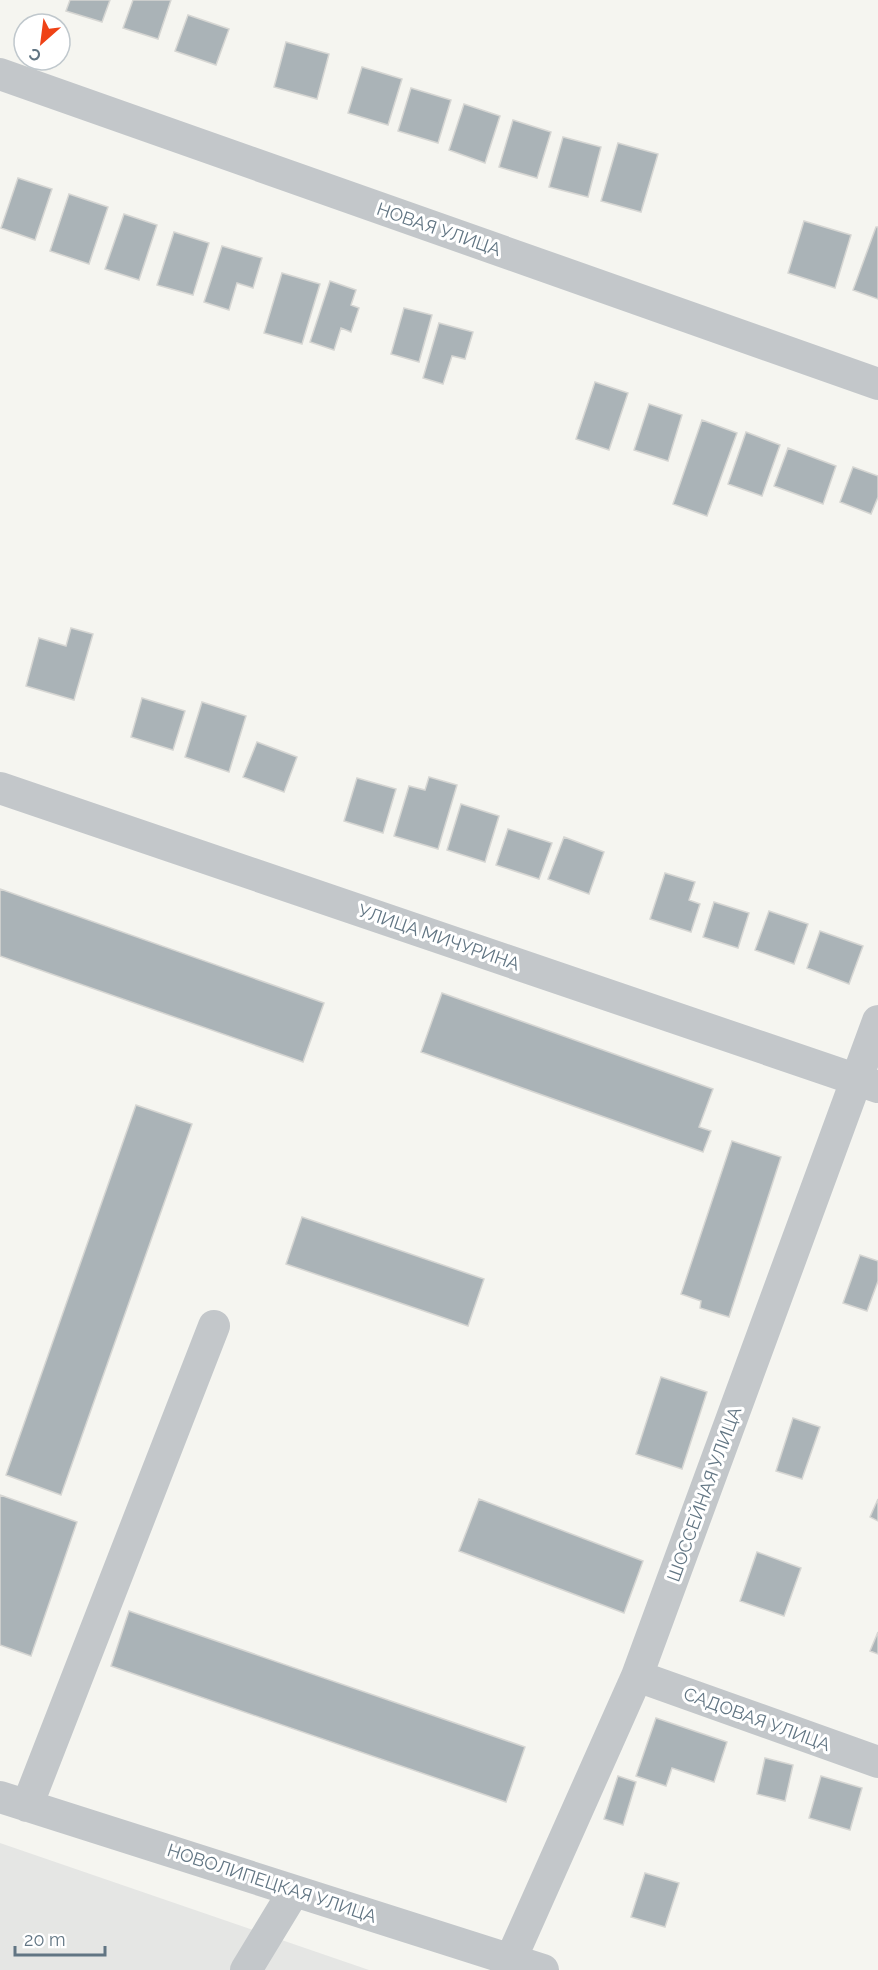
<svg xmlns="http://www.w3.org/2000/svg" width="878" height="1970" font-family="Raleway,sans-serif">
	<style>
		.built { fill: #e5e6e4 }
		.building { fill: #aab3b7; stroke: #d6d6d3; stroke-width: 1.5 }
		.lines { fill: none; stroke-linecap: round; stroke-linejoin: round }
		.minor { stroke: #c3c7ca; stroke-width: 32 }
		.labels { text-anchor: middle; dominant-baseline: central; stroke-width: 6; stroke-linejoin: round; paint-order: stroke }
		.street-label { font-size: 18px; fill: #617583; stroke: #fff }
	</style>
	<rect width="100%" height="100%" fill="#f5f5f0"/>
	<path class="built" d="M0 1843 369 1970H0Z"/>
	<path class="building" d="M70 0H110L102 22 66 11Z
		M133 0H171L158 39 123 28Z
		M188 15 229 29 216 65 175 51Z
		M286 42 329 54 317 99 274 87Z
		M362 67 402 79 388 125 348 113Z
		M411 88 451 100 438 143 398 131Z
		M464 104 500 116 485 163 449 150Z
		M513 120 551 132 537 178 499 167Z
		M563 137 601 147 588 197 549 187Z
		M618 143 658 154 641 212 601 201Z
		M18 178 52 189 35 240 1 228Z
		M69 194 108 207 89 264 50 251Z
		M124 214 157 225 139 280 105 269Z
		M804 221 851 235 835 288 788 273Z
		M876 227H878V299L853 290Z
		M174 232 209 243 193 295 157 285Z
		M222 246 262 258 253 288 237 283 229 310 204 302Z
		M282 273 320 284 302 344 264 333Z
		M330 281 356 290 351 305 359 308 351 332 341 328 334 350 310 342Z
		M404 308 432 315 419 362 391 354Z
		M439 323 473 332 465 359 452 356 443 384 423 378Z
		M595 382 628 393 609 450 576 439Z
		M649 404 682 415 668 461 634 450Z
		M702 420 737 433 707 516 673 504Z
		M746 432 780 445 762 496 728 484Z
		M788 448 836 466 823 504 774 486Z
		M853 467 878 476V497L871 514 840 502Z
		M71 628 93 634 74 700 26 686 39 638 66 646Z
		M142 698 185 711 173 750 131 737Z
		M202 702 246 716 229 772 185 757Z
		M257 742 297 757 284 792 243 777Z
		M429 777 457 785 438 849 394 836 409 786 425 790Z
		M357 778 396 789 383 833 344 821Z
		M461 804 499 816 485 862 447 850Z
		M508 829 552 843 539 879 496 865Z
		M564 837 604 852 589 894 548 879Z
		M665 873 695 882 689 900 700 904 691 932 650 919Z
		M0 889 324 1003 303 1062 0 956Z
		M714 902 749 913 738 948 703 937Z
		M769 911 808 924 794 964 755 950Z
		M820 931 863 946 849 984 807 968Z
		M442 993 713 1089 699 1127 711 1131 703 1152 421 1052Z
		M136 1105 192 1124 61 1495 6 1475Z
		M732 1141 781 1157 729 1317 700 1308 701 1301 681 1294Z
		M302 1217 484 1279 468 1326 286 1264Z
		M860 1255 878 1261V1281L867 1311 843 1303Z
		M661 1377 707 1392 682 1469 636 1454Z
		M793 1418 820 1427 802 1479 776 1471Z
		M0 1495 77 1522 31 1656 0 1645Z
		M479 1499 643 1561 624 1613 459 1551Z
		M878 1499V1521L870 1517Z
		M757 1552 801 1568 784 1616 740 1601Z
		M129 1611 525 1747 506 1802 111 1666Z
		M878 1632V1654L870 1651Z
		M656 1718 727 1742 714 1782 672 1768 666 1786 636 1776Z
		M765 1758 793 1765 785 1801 757 1794Z
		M618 1776 636 1782 623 1825 604 1819Z
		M821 1776 862 1788 850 1830 809 1818Z
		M645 1873 679 1883 665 1927 631 1917Z"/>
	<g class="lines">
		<path class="minor" d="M0 74 878 384
			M0 788 878 1087
			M637 1676 878 1762
			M0 1797 543 1970
			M27 1806 214 1326
			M511 1959 637 1676 878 1021
			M246 1970 294 1891"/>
	</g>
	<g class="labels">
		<g class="street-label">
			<text transform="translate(439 229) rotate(19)">НОВАЯ УЛИЦА</text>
			<text transform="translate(439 937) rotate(19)">УЛИЦА МИЧУРИНА</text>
			<text transform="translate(704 1494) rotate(-70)">ШОССЕЙНАЯ УЛИЦА</text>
			<text transform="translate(757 1719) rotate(20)">САДОВАЯ УЛИЦА</text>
			<text transform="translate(272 1883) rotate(18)">НОВОЛИПЕЦКАЯ УЛИЦА</text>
		</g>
	</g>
	<g transform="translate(42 42) rotate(208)"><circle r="28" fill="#ffffff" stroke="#c0c8cd" stroke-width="1.5"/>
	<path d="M0-4.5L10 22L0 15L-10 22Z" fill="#ef4216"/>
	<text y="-9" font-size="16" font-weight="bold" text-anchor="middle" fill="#617583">С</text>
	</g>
	<path d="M15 1946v9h90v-9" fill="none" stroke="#617583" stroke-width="3"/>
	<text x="24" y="1946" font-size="18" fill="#617583" stroke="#ffffff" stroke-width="4.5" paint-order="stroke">20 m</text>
</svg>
